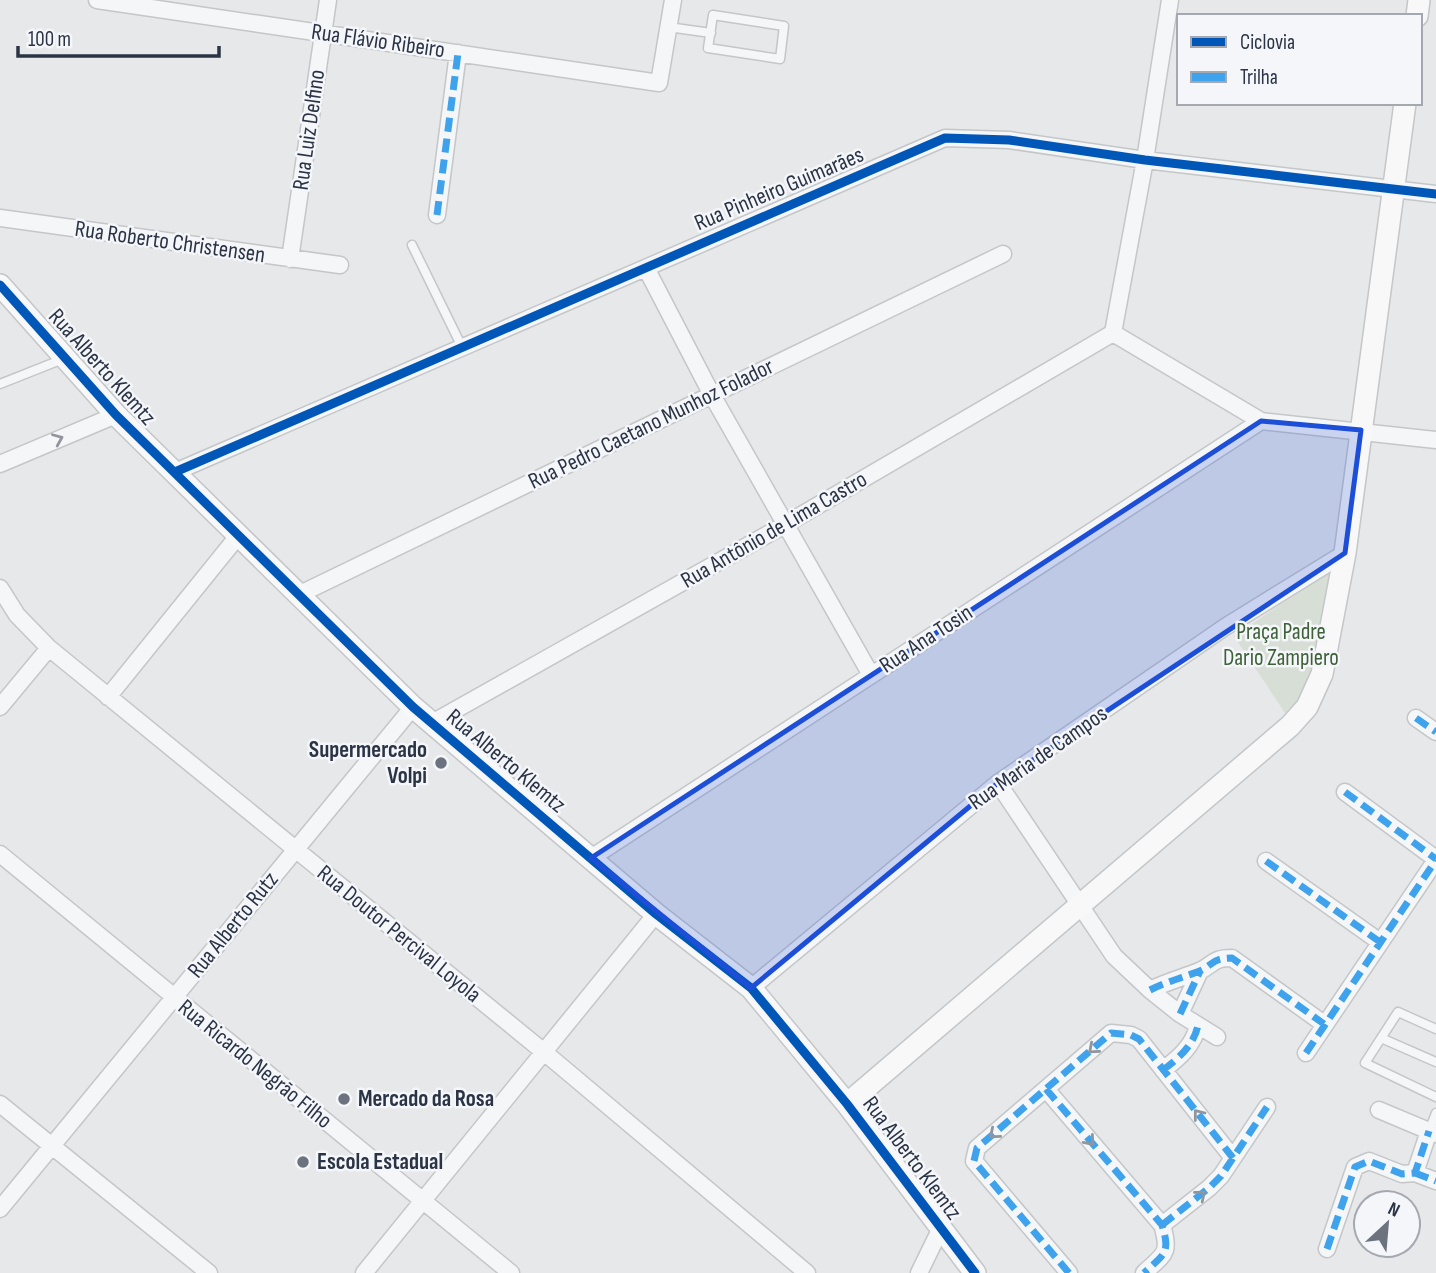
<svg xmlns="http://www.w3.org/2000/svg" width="1436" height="1273" font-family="'Sofia Sans Condensed',sans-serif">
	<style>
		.green { fill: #d6ded6 }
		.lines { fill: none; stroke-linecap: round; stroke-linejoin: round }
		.lane-casing { stroke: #c4c6c8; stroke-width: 11 }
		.street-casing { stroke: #c4c6c8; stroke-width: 19 }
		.secondary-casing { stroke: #c4c6c8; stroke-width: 24 }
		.lane { stroke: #f5f6f7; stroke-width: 8 }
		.street { stroke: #f5f6f7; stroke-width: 16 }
		.secondary { stroke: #f8f8f8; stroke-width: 21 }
		.quiet { stroke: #3ea3ec; stroke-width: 7; stroke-dasharray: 14 7; stroke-linecap: butt }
		.cycleway-casing { stroke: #f4f6f9; stroke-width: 13 }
		.cycleway { stroke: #0057b8; stroke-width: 9 }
		.oneway { stroke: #90959e }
		.marked { fill: #1d4ed8; fill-opacity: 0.2; stroke: #1d4ed8; stroke-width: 5; stroke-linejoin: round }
		.poi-dot { fill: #6c737f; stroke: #f4f6f9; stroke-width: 2.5 }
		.labels { text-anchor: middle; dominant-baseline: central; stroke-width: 5; stroke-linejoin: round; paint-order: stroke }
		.street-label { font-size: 23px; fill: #2b3445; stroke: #f4f6f9 }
		.park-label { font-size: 23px; fill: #3f6138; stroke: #f4f6f9 }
		.poi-label { font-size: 23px; font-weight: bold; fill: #2b3445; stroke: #f4f6f9; text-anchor: start }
	</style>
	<rect width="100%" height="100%" fill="#e6e8ea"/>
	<path class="green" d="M1331 570 1311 673 1300 698 1285 713 1234 636Z"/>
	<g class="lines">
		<defs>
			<path id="lane" d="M713 15 784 26 780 59 708 48Z
				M668 27 711 33
				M412 245 462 347
				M0 384 63 359
				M1436 1029 1398 1012 1365 1063 1436 1097
				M1381 1038 1436 1062
				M1429 1131 1436 1113"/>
			<path id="street" d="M97 0 659 83 673 0
				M437 215 458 53
				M0 218 340 265
				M290 259 328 0
				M646 268 712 395 871 675
				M1113 333 1261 421 1436 440
				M1113 333 1145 160 1170 0
				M0 464 116 415
				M175 472 945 138 1009 140 1145 160 1436 194
				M0 588 17 615 49 648 544 1052 807 1273
				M298 595 1003 254
				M108 697 238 536
				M0 707 49 648
				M1416 718 1436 732
				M432 723 786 524 1113 333
				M998 783 1114 956 1150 990 1180 1014 1217 1037
				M1345 792 1436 859
				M0 854 511 1273
				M591 858 1261 421
				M1266 861 1380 942
				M751 988 998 783 1225 627 1345 553
				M1150 990C1166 982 1181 978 1197 972 1214 966 1210 958 1232 958L1324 1024
				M1180 1014 1200 971
				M1306 1053 1436 860
				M1163 1070C1179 1058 1194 1045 1198 1025
				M1046 1089 1162 1225C1171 1254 1164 1254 1144 1273
				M0 1104 209 1273
				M1379 1110 1436 1134
				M1415 1173 1436 1181
				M0 1209 413 707
				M1162 1225 1209 1188 1221 1176 1267 1107
				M1327 1249 1355 1167 1369 1161 1402 1174 1415 1173 1429 1131
				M364 1273 656 914
				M919 1273 941 1228
				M1069 1273 974 1161 977 1148 1111 1033 1131 1035 1139 1039 1233 1158"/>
			<path id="secondary" d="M1417 16 1419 0
				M0 285 116 415 413 707 656 914 751 988 847 1104 975 1273
				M847 1104 1290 726 1307 707 1322 674 1345 553 1405 103"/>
		</defs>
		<use href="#lane" class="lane-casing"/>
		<use href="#street" class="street-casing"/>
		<use href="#secondary" class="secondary-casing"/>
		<use href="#lane" class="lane"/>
		<use href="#street" class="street"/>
		<use href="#secondary" class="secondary"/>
		<path class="quiet" d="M437 215 458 53
			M1416 718 1436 732
			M1345 792 1436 859
			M1266 861 1380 942
			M1150 990C1166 982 1181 978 1197 972 1214 966 1210 958 1232 958L1324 1024
			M1180 1014 1200 971
			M1306 1053 1436 860
			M1163 1070C1179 1058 1194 1045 1198 1025
			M1046 1089 1162 1225C1171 1254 1164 1254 1144 1273
			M1415 1173 1436 1181
			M1162 1225 1209 1188 1221 1176 1267 1107
			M1327 1249 1355 1167 1369 1161 1402 1174 1415 1173 1429 1131
			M1069 1273 974 1161 977 1148 1111 1033 1131 1035 1139 1039 1233 1158"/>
		<defs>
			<path id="cycleway" d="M0 285 116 415 413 707 656 914 751 988 847 1104 975 1273
				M175 472 945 138 1009 140 1145 160 1436 194"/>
		</defs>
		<use href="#cycleway" class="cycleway-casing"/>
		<use href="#cycleway" class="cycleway"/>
	</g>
	<defs><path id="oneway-chevron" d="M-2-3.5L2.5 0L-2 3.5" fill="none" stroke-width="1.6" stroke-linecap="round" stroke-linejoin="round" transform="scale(1.75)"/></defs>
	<g class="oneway">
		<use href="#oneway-chevron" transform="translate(58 439) rotate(-23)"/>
		<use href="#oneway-chevron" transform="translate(1093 1049) rotate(139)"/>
		<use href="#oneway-chevron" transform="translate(1198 1114) rotate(-128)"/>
		<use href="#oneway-chevron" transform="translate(994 1134) rotate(139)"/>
		<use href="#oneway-chevron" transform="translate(1090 1141) rotate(49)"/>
		<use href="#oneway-chevron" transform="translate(1201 1195) rotate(-39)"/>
	</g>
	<path class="marked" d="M1261 421 1361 430 1345 553 998 783 751 988 591 858Z"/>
	<g class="poi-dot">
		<circle cx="441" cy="763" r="7"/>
		<circle cx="344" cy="1099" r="7"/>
		<circle cx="303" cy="1162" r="7"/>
	</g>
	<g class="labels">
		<g class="street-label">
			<text transform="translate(378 41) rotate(8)">Rua Flávio Ribeiro</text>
			<text transform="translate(309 130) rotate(-82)">Rua Luiz Delfino</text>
			<text transform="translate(779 189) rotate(-23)">Rua Pinheiro Guimarães</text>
			<text transform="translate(170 242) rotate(8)">Rua Roberto Christensen</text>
			<text transform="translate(102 367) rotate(48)">Rua Alberto Klemtz</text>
			<text transform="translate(651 424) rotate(-26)">Rua Pedro Caetano Munhoz Folador</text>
			<text transform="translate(774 530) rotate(-30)">Rua Antônio de Lima Castro</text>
			<text transform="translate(926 639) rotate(-33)">Rua Ana Tosin</text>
			<text transform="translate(1038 758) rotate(-35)">Rua Maria de Campos</text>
			<text transform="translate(506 761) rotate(40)">Rua Alberto Klemtz</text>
			<text transform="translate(233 925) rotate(-51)">Rua Alberto Rutz</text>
			<text transform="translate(399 934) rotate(39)">Rua Doutor Percival Loyola</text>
			<text transform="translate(255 1064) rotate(39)">Rua Ricardo Negrão Filho</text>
			<text transform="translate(912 1158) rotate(53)">Rua Alberto Klemtz</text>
		</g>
		<g class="park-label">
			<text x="1281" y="632">Praça Padre<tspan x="1281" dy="26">Dario Zampiero</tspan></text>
		</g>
		<g class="poi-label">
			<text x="427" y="750" text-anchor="end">Supermercado<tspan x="427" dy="26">Volpi</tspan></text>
			<text x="358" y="1099">Mercado da Rosa</text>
			<text x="317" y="1162">Escola Estadual</text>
		</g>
	</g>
	<rect x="1177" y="14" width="245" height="91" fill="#f4f6f9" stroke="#a4a8b1" stroke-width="2"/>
	<rect x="1191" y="37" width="35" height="10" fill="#0057b8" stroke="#a4a8b1" stroke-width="2"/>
	<text x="1240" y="49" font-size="21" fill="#2b3445">Ciclovia</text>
	<rect x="1191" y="72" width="35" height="10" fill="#3ea3ec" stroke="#a4a8b1" stroke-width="2"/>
	<text x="1240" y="84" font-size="21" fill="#2b3445">Trilha</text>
	<g transform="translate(1387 1224) rotate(26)"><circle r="33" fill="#f4f6f9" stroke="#a4a8b1" stroke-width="2"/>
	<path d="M0-5L12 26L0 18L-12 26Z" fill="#6c737f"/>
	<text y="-10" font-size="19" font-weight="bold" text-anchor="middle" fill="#2b3445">N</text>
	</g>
	<path d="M18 46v10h201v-10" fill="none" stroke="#2b3445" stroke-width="3.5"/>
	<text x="28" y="46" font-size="21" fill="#2b3445" stroke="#f4f6f9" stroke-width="5" paint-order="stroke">100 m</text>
</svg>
